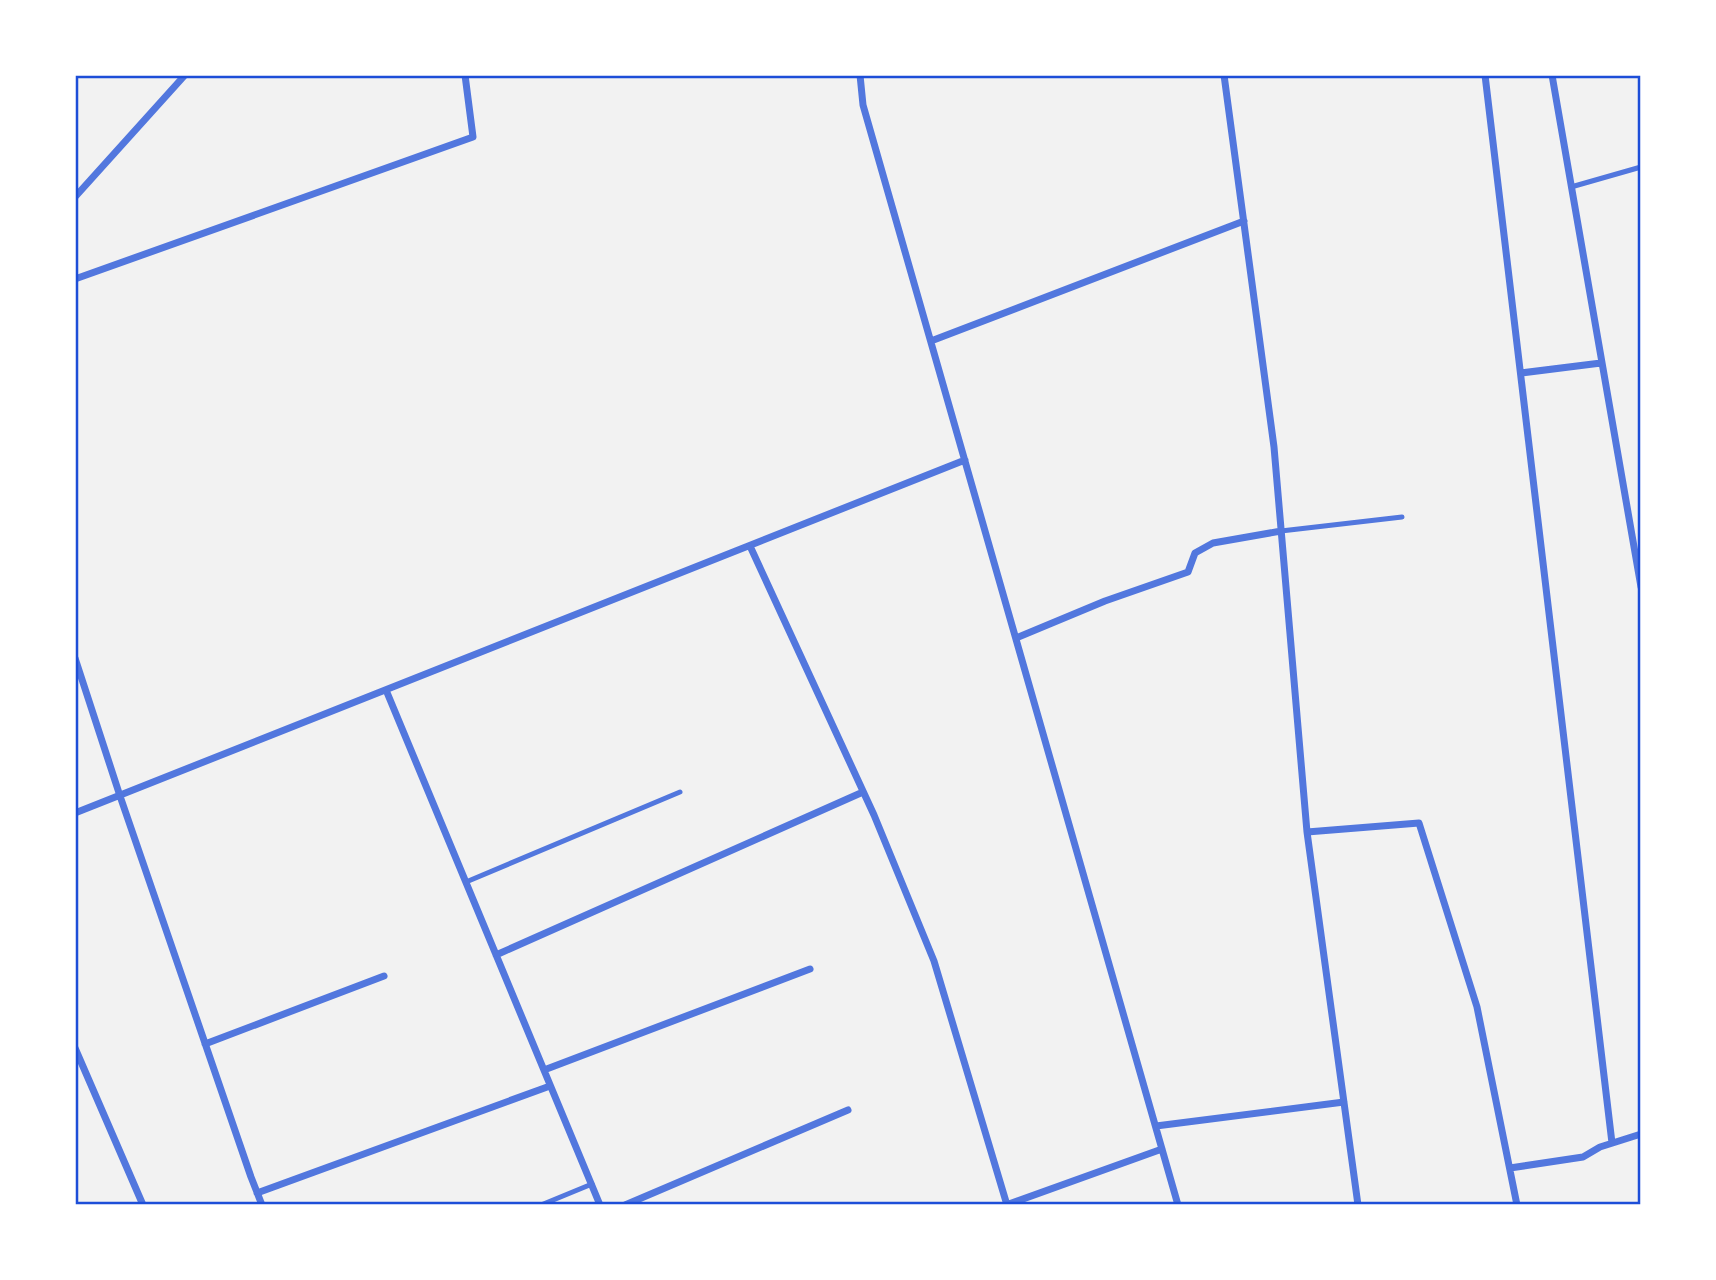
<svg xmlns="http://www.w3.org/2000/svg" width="1716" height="1280" font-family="Overpass,sans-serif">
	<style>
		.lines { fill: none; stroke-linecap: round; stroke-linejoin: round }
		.service { stroke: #5277de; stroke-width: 5 }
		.minor { stroke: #5277de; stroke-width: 7 }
		.neatline { fill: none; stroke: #1d4ed8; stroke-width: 2.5 }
	</style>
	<rect width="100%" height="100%" fill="#f2f2f2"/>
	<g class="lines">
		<path class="service" d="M1571 187 1641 167
			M1281 531 1402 517
			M466 882 680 792
			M541 1205 592 1184"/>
		<path class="minor" d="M860 75 863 105 1178 1205
			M1224 75 1274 447 1307 832 1358 1205
			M1485 75 1612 1143
			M1552 75 1641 587
			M75 197 185 75
			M75 279 473 137 465 75
			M931 341 1244 221
			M1521 373 1601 363
			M750 546 874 815 934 961 1007 1205
			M1016 638 1105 601 1188 572 1195 553 1213 543 1281 531
			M75 658 120 796 251 1177 262 1205
			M386 690 600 1205
			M75 813 965 460
			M1307 832 1419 823 1477 1007 1517 1205
			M496 955 863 792
			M205 1044 384 976
			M75 1048 143 1205
			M544 1070 810 969
			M1156 1126 1344 1102
			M1510 1168 1583 1157 1600 1147 1641 1134
			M257 1193 550 1086
			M625 1205 848 1110
			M1006 1205 1162 1149"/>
	</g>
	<rect width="1716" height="1280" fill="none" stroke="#ffffff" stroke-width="154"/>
	<rect x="77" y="77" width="1562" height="1126" class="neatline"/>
</svg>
